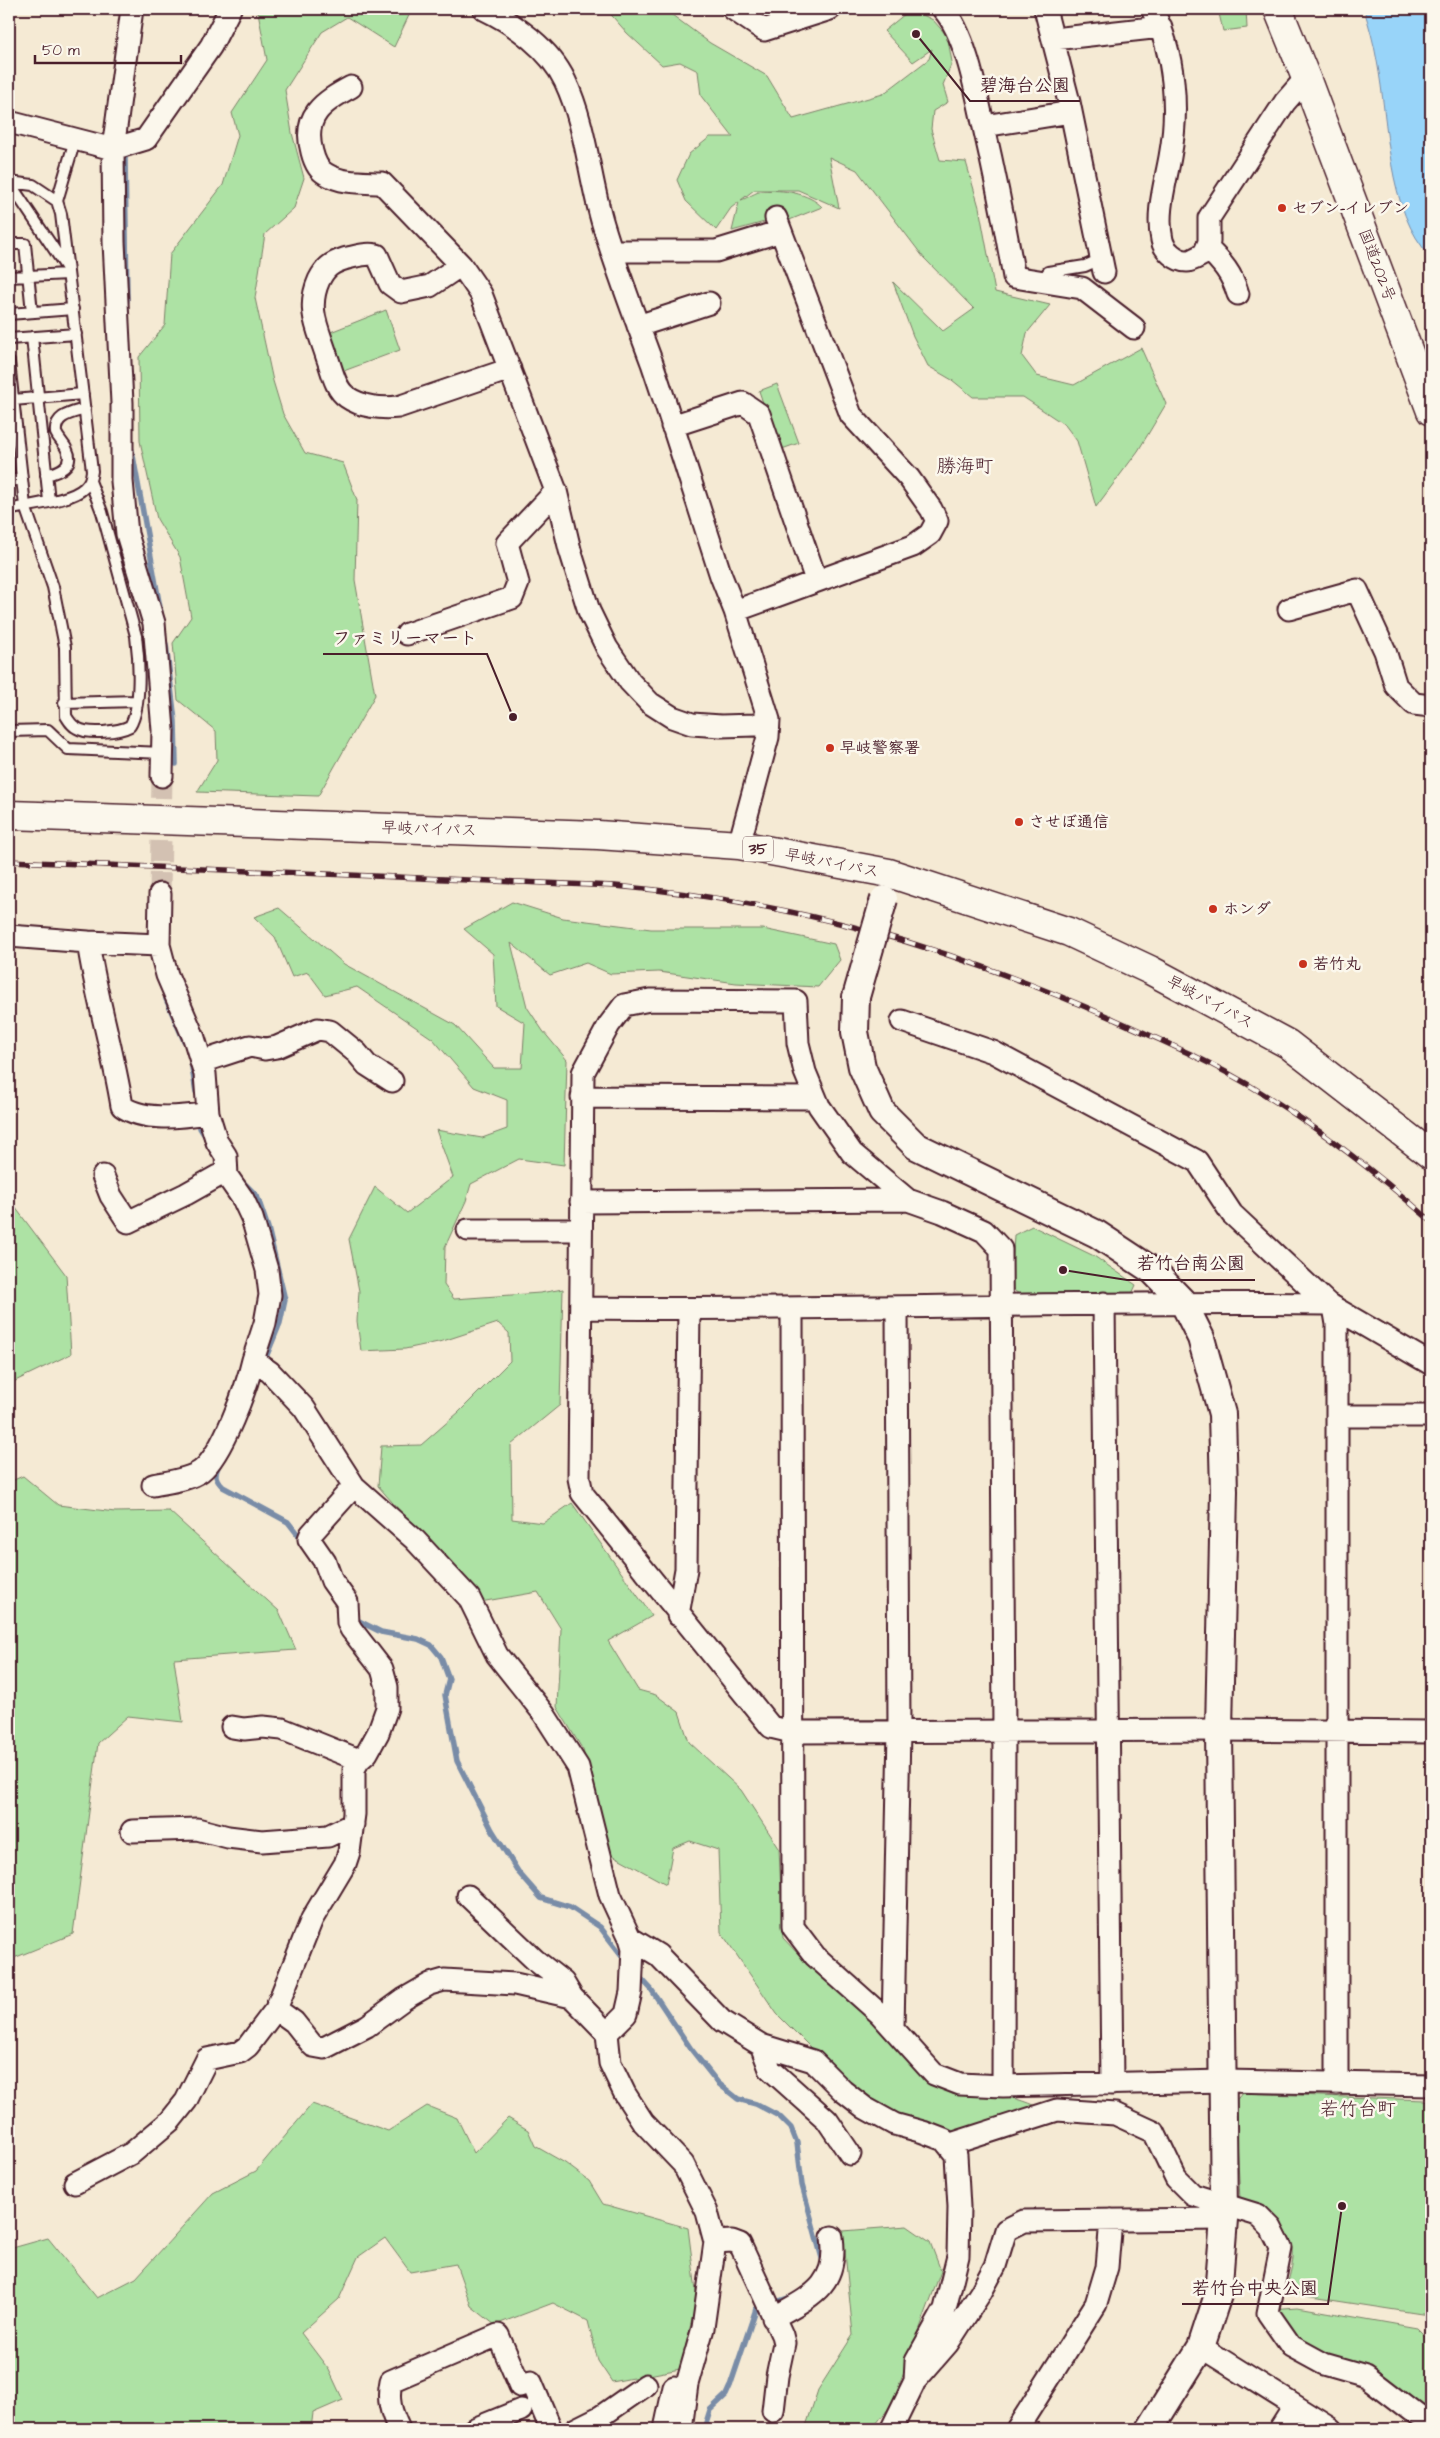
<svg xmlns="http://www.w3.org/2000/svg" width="1440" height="2438" font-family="'Architects Daughter','Klee One',sans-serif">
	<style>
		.green { fill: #ade2a4; stroke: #7c8068 }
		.water { fill: #98d4f9; stroke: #798ca7 }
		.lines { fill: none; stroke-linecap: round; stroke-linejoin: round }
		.stream { stroke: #798ca7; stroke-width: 5.5 }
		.minor-tunnel { stroke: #d3c1b2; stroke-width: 21; stroke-dasharray: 21 11; stroke-linecap: butt }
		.service-casing { stroke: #4a1f2b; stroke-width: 14 }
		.minor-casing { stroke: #4a1f2b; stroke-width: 25 }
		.tertiary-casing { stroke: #4a1f2b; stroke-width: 30 }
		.trunk-casing { stroke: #4a1f2b; stroke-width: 31 }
		.service { stroke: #fbf7ec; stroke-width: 10 }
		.minor { stroke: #fbf7ec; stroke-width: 21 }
		.tertiary { stroke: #fbf7ec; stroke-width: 26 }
		.trunk { stroke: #fbf7ec; stroke-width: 28 }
		.rail-casing { stroke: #4a1f2b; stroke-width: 5.5 }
		.rail { stroke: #fbf7ec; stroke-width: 4; stroke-dasharray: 11; stroke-linecap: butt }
		.tertiary-bridge-casing { stroke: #4a1f2b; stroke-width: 30; stroke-linecap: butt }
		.tertiary-bridge { stroke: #fbf7ec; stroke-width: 26 }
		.poi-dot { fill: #c8321e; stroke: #fbf7ec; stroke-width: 2 }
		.labels { text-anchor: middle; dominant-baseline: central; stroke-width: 5; stroke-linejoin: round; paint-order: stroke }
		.shield { fill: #fbf7ec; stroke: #7f6065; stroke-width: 1 }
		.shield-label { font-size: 15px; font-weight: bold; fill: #4a1f2b }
		.poi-label { font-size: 16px; font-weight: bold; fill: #4a1f2b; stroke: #fbf7ec; text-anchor: start }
		.street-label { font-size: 16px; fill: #4a1f2b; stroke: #fbf7ec }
		.quarter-label { font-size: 19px; fill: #4a1f2b; stroke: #fbf7ec }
		.leader { fill: none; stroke: #4a1f2b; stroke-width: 2 }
		.callout-dot { fill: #4a1f2b; stroke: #fbf7ec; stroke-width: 2 }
		.callout-label { font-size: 18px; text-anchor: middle; font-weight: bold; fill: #4a1f2b; stroke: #fbf7ec; stroke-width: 5; stroke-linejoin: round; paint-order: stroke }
	</style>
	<rect width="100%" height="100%" fill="#f5ead4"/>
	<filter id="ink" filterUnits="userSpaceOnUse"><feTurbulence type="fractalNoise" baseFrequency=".02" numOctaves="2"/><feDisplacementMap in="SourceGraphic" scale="10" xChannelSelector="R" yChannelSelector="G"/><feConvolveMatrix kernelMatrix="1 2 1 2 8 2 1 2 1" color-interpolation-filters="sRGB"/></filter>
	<g filter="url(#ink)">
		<path class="green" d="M262 9H412L394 47 347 17 322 32 285 90 292 133 304 178 294 208 265 234 255 298 273 381 283 414 305 453 343 463 357 500 355 580 375 695 318 796 197 792 217 760 216 731 178 700 173 643 191 617 180 557 157 519 140 441 139 357 165 325 170 254 223 185 238 135 232 113 267 60 258 12Z
			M606 9H664L710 43 767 76 793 119 883 94 929 59 932 49 913 62 884 31 911 9 933 20 948 37 945 39 948 40 952 62 943 85 948 102 933 111 931 129 940 160 966 162 979 207 995 292 1050 305 1027 333 1022 356 1037 376 1074 385 1141 348 1166 404 1138 451 1096 507 1077 441 1065 425 1023 397H973L952 380 928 366 913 336 893 282 943 331 974 309 924 258 857 170 829 157 839 208 798 190H754L741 200C748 198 755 192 763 191 782 189 809 193 822 207L787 221H768L732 231 739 202 731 208 716 230 686 201 677 180 689 154 710 137H733L701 96 698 71 680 62 662 65 627 33Z
			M1218 9H1246L1247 28 1223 31Z
			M386 310 400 350 341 372 328 333Z
			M777 384 799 443 779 450 759 391Z
			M512 902 563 918 651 929H763L834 944 840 960 818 987 736 983 659 972 611 974 586 963 550 975 511 943 527 1007 543 1031 567 1060 564 1165 519 1159 471 1184 466 1201 445 1247 444 1285 454 1299 540 1293 563 1289 560 1405 511 1445 512 1519 543 1523 572 1503 652 1616 608 1641 638 1690 656 1695 679 1712 689 1742 741 1790 779 1848 783 1938 813 1970 873 2018 952 2094C988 2093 1007 2093 1040 2108L1028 2128 1006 2139 969 2146 896 2120 835 2072 777 2014 721 1932 718 1850 690 1841 673 1848 666 1884 609 1853 583 1750 557 1707 561 1629 538 1592 480 1602 378 1486 381 1446 421 1445 459 1412 510 1361 509 1333 498 1323 443 1341 405 1349 361 1351 357 1321 359 1291 349 1239 375 1187 407 1213 453 1177 436 1130 482 1138 507 1129V1100L474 1087 433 1039 357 987 325 995 308 972 292 977 275 937 254 917 279 908 344 964 455 1025 494 1068H522L525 1023 496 1006 493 954 464 929Z
			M9 1199 66 1275 71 1354 9 1384Z
			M1032 1226 1094 1256 1136 1285 1131 1296 1023 1297 1011 1288 1014 1235Z
			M23 1476 58 1505 115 1512 169 1511 279 1611 296 1650 174 1659 183 1722 128 1716 98 1743 73 1934 9 1960V1482Z
			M1242 2093 1425 2100 1431 2106V2309L1428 2315 1285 2293C1288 2281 1292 2269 1293 2258 1297 2227 1261 2213 1240 2200L1235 2102Z
			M312 2104 388 2131 427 2106 457 2118 474 2153 508 2118 528 2130 535 2146 565 2163 589 2181 603 2204 688 2228 697 2299 680 2369 612 2382 598 2361 588 2321 553 2303 495 2325 471 2306 456 2264 410 2272 385 2238 358 2257 339 2299 301 2333 329 2370 343 2400 313 2413 311 2429H9V2249L48 2238 97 2298 136 2278 213 2193 256 2171Z
			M907 2226 930 2242 941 2271 892 2404 872 2429H805L818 2390 853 2335 843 2231Z
			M1298 2307 1417 2328 1431 2342V2414L1295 2358 1270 2309Z"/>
		<path class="water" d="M1364 9H1431V257C1386 211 1389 122 1377 61 1374 43 1369 26 1364 9Z"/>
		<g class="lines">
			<path class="stream" d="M125 155 127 301
				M132 450 161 613
				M166 644 175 721 176 764
				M166 999 184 1041
				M191 1061 196 1092
				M199 1118 200 1128 207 1139
				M240 1179 257 1196 268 1228 285 1300 280 1323 264 1362
				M219 1465C214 1475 215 1479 223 1487L288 1522 302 1540
				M353 1618 381 1632 418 1639 431 1645 441 1657 449 1679 445 1695 457 1761 492 1830 519 1873 541 1898 570 1907 600 1927 627 1962
				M638 1975 651 1989 691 2049 718 2083 738 2099 756 2104 779 2116 791 2128 797 2143 802 2185 823 2262
				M704 2429 710 2410 726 2395 730 2386 756 2309 788 2298"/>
			<path class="minor-tunnel" d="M160 894 162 776"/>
			<defs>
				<path id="service" d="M9 182 33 185 57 201 61 214 92 471C91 478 90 483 84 488 71 501 28 505 9 510
					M9 182 66 267
					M57 201 75 140
					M9 244H25L32 312
					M9 277 68 274
					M1042 281 1048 272 1085 266 1101 259
					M9 314 73 309
					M32 337 49 501
					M9 339 76 334
					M9 362 25 506 53 587 65 647 66 716C69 721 72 726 77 728 88 735 119 732 130 726 142 706 139 659 136 636L102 512 90 481
					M13 400 83 394
					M46 475C58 472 75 466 67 450 64 443 59 440 56 433 54 415 72 413 85 409
					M9 481 22 479
					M64 703 137 701
					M9 731 48 730 68 749 163 753"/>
				<path id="minor" d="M484 9C515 24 550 49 565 81 586 125 589 177 603 224 617 271 635 317 652 363 676 434 698 505 721 576L735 611 769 720 768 737 739 845
					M733 9 764 30 830 9
					M943 9C965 33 976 91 983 123 995 175 1005 225 1014 277L1082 288 1134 328
					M1045 9 1069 102 1104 272
					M1152 9C1175 53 1179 109 1170 157 1165 185 1156 213 1162 240 1164 250 1176 261 1187 261 1192 261 1199 256 1204 254L1209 242V218L1285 102 1306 78
					M1054 39 1161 27
					M351 87C323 102 302 116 312 152 314 160 318 170 326 174 343 184 363 182 382 183L461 265 481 294 556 491 570 550 589 611 607 648 630 682 650 703 672 717 692 724 721 726 755 725 769 720
					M9 122 113 149 132 9
					M984 126 1071 112
					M1207 248C1222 262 1232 274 1238 294
					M612 251H716L781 231
					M461 265 430 286 401 292 390 284 377 255C365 253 356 256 344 259 331 263 325 268 319 280 306 309 318 328 327 357 332 370 335 389 347 397 361 407 382 409 398 407L510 369
					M638 326 709 303
					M672 426 743 403 759 414 816 580
					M1289 609 1357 590 1385 651 1396 686 1414 704 1431 706
					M735 611 913 546 930 534 937 521 931 509 909 478 851 415 776 218
					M407 634 512 598 518 583 507 543 556 491
					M162 776 163 730 154 623 127 534 122 481V403L114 242 113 149 146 139 211 46 230 9
					M160 894 159 945 167 975 194 1038 205 1074 208 1113 217 1142 226 1156 227 1176 243 1199 252 1218 267 1270 270 1295 265 1323 253 1360 270 1372 304 1408 354 1486 415 1540 469 1598 497 1655 544 1714 578 1767 610 1895 630 1938 633 1948 631 1992 626 2014 607 2033 610 2063 625 2094 643 2122 683 2164 707 2212 715 2242 703 2328 687 2384 681 2429
					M9 936 88 942
					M159 945 88 942C96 997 113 1050 122 1106 143 1122 183 1117 208 1113
					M902 1021 993 1052 1197 1161 1232 1214 1328 1304 1431 1364
					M201 1062 250 1046 265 1049 277 1047 318 1029 330 1031 357 1053 367 1065 392 1081
					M582 1097 815 1098
					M103 1176 111 1196 128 1222 186 1194 218 1176H227
					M908 1200 852 1153 819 1106 805 1072 798 1043 796 1001 650 1000 624 1005 609 1025 583 1073 579 1478 582 1493 771 1727 792 1732 1219 1730 1431 1732
					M581 1202 908 1200 942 1212 984 1231 1001 1249 1004 1731 1003 2086
					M468 1230H581
					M1104 1303 1112 2084
					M1334 1307 1337 1324V2084
					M581 1308C830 1311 1079 1301 1328 1304
					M792 1308 793 1927 815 1956 880 2014 934 2074 960 2084 1003 2086 1224 2081 1431 2085
					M1337 1416H1427
					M153 1485C167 1482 189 1480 201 1471 222 1455 247 1387 253 1360
					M678 1615 686 1569 689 1309
					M232 1727 244 1729 263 1727 282 1729 359 1760
					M132 1831 197 1829 228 1837 262 1841 328 1836 353 1824
					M468 1896 535 1960 563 1982 572 1997
					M630 1938 658 1955 722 2021 761 2045 813 2061 843 2091 865 2108 894 2124 923 2132 944 2140 956 2155 959 2207 958 2256 945 2309 916 2361 915 2381
					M276 2009 294 2022 313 2046 324 2048 367 2026 404 1999 430 1984 444 1980 515 1984 572 1997 607 2033
					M893 2028 899 1731 897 1308
					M761 2045 770 2069 827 2120 850 2154
					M948 2145 1057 2110 1115 2114 1154 2132 1176 2178 1193 2195 1258 2215 1271 2228 1281 2248 1268 2313 1291 2346 1324 2364 1366 2376 1418 2416 1431 2421
					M75 2183 132 2153 170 2121 186 2101 207 2059 240 2052 248 2046 276 2009 312 1919 345 1864 349 1852 354 1814V1769L359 1760 367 1753 378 1733 387 1708V1687L382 1669 351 1629 348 1623 347 1602 332 1581 325 1562 309 1539 311 1534 354 1486
					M715 2242 732 2241 740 2244 782 2335 784 2343 777 2376 773 2411
					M773 2318C810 2297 839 2286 832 2237
					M1201 2347 1332 2429
					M399 2429C391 2412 387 2400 391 2381L498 2335 520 2386 531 2382 551 2429
					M474 2429 521 2410
					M576 2429 600 2417 646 2385
					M665 2429 674 2387
					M895 2429 892 2428 915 2381 948 2343 981 2292 995 2266 1006 2230 1024 2221 1224 2219
					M1017 2429 1096 2304 1107 2267 1111 2220
					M1280 2429 1294 2407"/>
				<path id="tertiary" d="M856 997 855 1032 862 1067 882 1112 916 1146 1097 1234 1153 1271 1183 1302 1201 1338 1222 1414 1224 1491 1219 1730 1224 2219 1218 2295 1201 2347 1150 2429"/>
				<path id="trunk" d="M1278 9 1306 78 1431 411
					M9 815 598 835 739 845 889 873 1069 932 1150 970 1288 1044 1431 1155"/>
			</defs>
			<use href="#service" class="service-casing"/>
			<use href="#minor" class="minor-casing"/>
			<use href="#tertiary" class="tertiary-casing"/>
			<use href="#trunk" class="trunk-casing"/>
			<use href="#service" class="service"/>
			<use href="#minor" class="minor"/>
			<use href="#tertiary" class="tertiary"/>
			<use href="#trunk" class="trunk"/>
			<defs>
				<path id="rail" d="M9 861 615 886C792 901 946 946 1109 1017 1161 1040 1214 1063 1262 1093 1323 1131 1378 1174 1431 1221"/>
			</defs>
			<use href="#rail" class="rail-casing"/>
			<use href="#rail" class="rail"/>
			<defs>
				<path id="tertiary-bridge" d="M856 997 884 899"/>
			</defs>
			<use href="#tertiary-bridge" class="tertiary-bridge-casing"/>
			<use href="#tertiary-bridge" class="tertiary-bridge"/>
		</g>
	</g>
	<g class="poi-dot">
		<circle cx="1282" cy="208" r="5"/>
		<circle cx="830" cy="748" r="5"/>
		<circle cx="1019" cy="822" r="5"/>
		<circle cx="1213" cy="909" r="5"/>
		<circle cx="1303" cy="964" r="5"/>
	</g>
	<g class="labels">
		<rect class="shield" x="743" y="836.5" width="30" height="25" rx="4"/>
		<g class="shield-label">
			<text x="758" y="849">35</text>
		</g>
		<g class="poi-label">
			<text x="1292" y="208">セブン-イレブン</text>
			<text x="840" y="748">早岐警察署</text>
			<text x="1029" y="822">させぼ通信</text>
			<text x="1223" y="909">ホンダ</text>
			<text x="1313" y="964">若竹丸</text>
		</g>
		<g class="street-label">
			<text transform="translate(1377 265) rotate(69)">国道202号</text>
			<text transform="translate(429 829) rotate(2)">早岐バイパス</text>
			<text transform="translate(832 863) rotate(11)">早岐バイパス</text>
			<text transform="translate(1210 1002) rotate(28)">早岐バイパス</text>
		</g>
		<g class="quarter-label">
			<text x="965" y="466">勝海町</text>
			<text x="1358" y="2109">若竹台町</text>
		</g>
	</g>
	<path class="leader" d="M916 34L970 101H1080M513 717L487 654H323M1063 1270L1127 1280H1255M1342 2206L1328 2304H1182"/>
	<g class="callout-dot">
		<circle cx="916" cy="34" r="5"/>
		<circle cx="513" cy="717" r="5"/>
		<circle cx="1063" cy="1270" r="5"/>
		<circle cx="1342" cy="2206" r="5"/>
	</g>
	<g class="callout-label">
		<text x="1025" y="91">碧海台公園</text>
		<text x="405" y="644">ファミリーマート</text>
		<text x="1191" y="1269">若竹台南公園</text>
		<text x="1255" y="2294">若竹台中央公園</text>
	</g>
	<rect width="1440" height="2438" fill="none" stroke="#fbf7ec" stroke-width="30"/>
	<rect x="15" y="15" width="1410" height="2408" fill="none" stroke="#4a1f2b" stroke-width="2" filter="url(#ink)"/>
	<path d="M35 55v8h146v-8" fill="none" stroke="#4a1f2b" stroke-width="2.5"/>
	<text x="42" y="55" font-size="15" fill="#4a1f2b" stroke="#fbf7ec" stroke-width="4" paint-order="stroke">50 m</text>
</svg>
